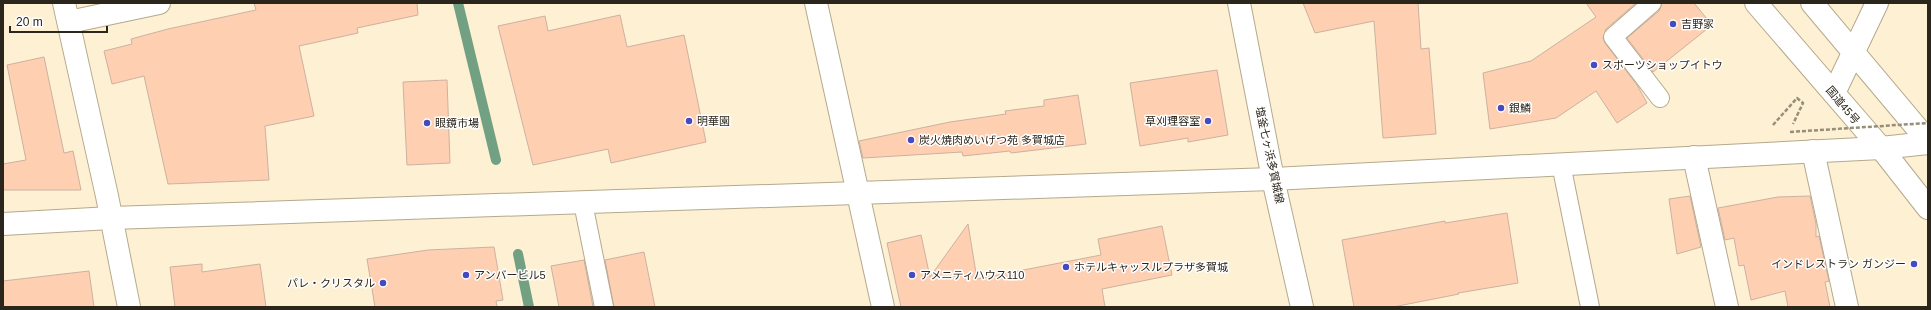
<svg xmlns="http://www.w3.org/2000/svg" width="1931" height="310" font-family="Helvetica,'Noto Sans JP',sans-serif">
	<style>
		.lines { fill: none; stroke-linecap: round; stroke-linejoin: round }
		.stream { stroke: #72a082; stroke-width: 10 }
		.building { fill: #ffcfb2; stroke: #cdb1a0 }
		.lane-casing { stroke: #b5a98d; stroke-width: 20 }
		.street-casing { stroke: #b5a98d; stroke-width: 24 }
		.secondary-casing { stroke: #b5a98d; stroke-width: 24 }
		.primary-casing { stroke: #b5a98d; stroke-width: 24 }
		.highway-casing { stroke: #b5a98d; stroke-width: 24 }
		.path { stroke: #978e7a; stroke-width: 2.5; stroke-dasharray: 4 2; stroke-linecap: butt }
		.lane { stroke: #fff; stroke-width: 18 }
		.street { stroke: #fff; stroke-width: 22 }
		.secondary { stroke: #fff; stroke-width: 22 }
		.primary { stroke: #fff; stroke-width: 22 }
		.highway { stroke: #fff; stroke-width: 22 }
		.path-bridge { stroke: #978e7a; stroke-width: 2.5; stroke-dasharray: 4 2; stroke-linecap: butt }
		.poi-dot { fill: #464abf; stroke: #fff; stroke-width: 1.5 }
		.labels { text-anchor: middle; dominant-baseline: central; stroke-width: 3; stroke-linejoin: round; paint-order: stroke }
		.poi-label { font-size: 11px; fill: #2b261b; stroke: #fff; text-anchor: start }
		.street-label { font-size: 11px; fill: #2b261b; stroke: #fff }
	</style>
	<rect width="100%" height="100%" fill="#fdf0d3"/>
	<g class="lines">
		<path class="stream" d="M458 3 496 160
			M518 254 529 307"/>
	</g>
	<path class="building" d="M254 3H417L418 15 357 28 358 33 299 46 314 116 265 126 269 180 168 184 144 76 112 84 104 51 132 44 131 39 168 29 256 10Z
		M1303 3H1418L1421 49 1429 48 1436 134 1383 138 1374 21 1315 33Z
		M1586 3H1636L1606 29 1603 38 1605 43 1637 85 1647 103 1617 123 1596 91 1556 118 1490 129 1483 73 1531 61 1596 17Z
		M1662 3H1694L1712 25 1653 72 1627 38 1659 11Z
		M620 15 627 47 684 35 706 142 611 163 608 149 533 165 498 26 545 16 548 31Z
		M44 57 64 153 73 151 81 190H3V164L26 160 7 65Z
		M1217 70 1228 135 1188 142V138L1140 146 1130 83Z
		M447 80 450 163 407 165 403 82Z
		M1078 95 1086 144 1011 153 1010 151 963 156 962 152 863 158 859 141 950 122 1006 114 1005 111 1044 106V100Z
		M1690 196 1701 247 1677 254 1669 199Z
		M1810 196 1816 224V237L1819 236 1829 281 1825 282 1830 307H1788L1785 291 1751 300 1744 265 1739 266 1734 238 1725 240 1718 208 1778 197Z
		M1507 213 1518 283 1458 293 1459 294 1393 307H1354L1342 240 1445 221V223Z
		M968 224 977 279 1101 255 1098 239 1162 226 1172 275 1102 289 1105 307H901L887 243 921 235 930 277Z
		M494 247 503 300 496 301 497 307H375L367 259 428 250Z
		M644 252 655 307H614L605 260Z
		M584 260 593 307H559L551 266Z
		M202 264V272L260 264 266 307H175L170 267Z
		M89 271 94 307H3V281Z"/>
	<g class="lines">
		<defs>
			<path id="lane" d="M1652 3 1613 37 1660 98
				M1561 164 1590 307
				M583 203 604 307"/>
			<path id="street" d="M64 3 107 196 129 307
				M816 3 883 307
				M69 22 159 3
				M1834 93 1877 3
				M1813 151 1847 307
				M1694 157 1727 307"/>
			<path id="secondary" d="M3 224 111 218 1273 179 1881 148 1928 143"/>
			<path id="primary" d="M1239 3 1273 179 1302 307"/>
			<path id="highway" d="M1756 3 1881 148 1928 208
				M1812 3 1928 141"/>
		</defs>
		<use href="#lane" class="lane-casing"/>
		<use href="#street" class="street-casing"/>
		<use href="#secondary" class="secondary-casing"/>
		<use href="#primary" class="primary-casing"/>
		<use href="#highway" class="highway-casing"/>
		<path class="path" d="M1773 125 1797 98 1803 103 1793 124"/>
		<use href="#lane" class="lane"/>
		<use href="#street" class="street"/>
		<use href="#secondary" class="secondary"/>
		<use href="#primary" class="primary"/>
		<use href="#highway" class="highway"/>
		<path class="path-bridge" d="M1790 132 1928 123"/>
	</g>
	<g class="poi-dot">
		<circle cx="1673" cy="24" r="4"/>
		<circle cx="1594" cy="65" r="4"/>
		<circle cx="1501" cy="108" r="4"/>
		<circle cx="689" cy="121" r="4"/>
		<circle cx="1208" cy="121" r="4"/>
		<circle cx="427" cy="123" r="4"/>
		<circle cx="911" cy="140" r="4"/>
		<circle cx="1914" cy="264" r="4"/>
		<circle cx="1066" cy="267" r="4"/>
		<circle cx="466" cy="275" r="4"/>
		<circle cx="912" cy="275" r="4"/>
		<circle cx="383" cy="283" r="4"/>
	</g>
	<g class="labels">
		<g class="poi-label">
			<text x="1681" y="24">吉野家</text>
			<text x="1602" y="65">スポーツショップイトウ</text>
			<text x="1509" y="108">銀鱗</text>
			<text x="697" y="121">明華園</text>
			<text x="1200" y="121" text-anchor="end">草刈理容室</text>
			<text x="435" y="123">眼鏡市場</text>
			<text x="919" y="140">炭火焼肉めいげつ苑 多賀城店</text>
			<text x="1906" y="264" text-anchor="end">インドレストラン ガンジー</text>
			<text x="1074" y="267">ホテルキャッスルプラザ多賀城</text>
			<text x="474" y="275">アンバービル5</text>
			<text x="920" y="275">アメニティハウス110</text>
			<text x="375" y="283" text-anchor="end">パレ・クリスタル</text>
		</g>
		<g class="street-label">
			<text transform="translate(1843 105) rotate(50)">国道45号</text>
			<text transform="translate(1270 155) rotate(78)">塩釜七ヶ浜多賀城線</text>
		</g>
	</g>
	<rect width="1931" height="310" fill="none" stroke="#2b261b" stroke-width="8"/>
	<path d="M10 26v6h97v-6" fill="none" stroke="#2b261b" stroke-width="2"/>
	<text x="16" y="26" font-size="12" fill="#2b261b" stroke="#ffffff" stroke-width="3" paint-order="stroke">20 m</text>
</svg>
